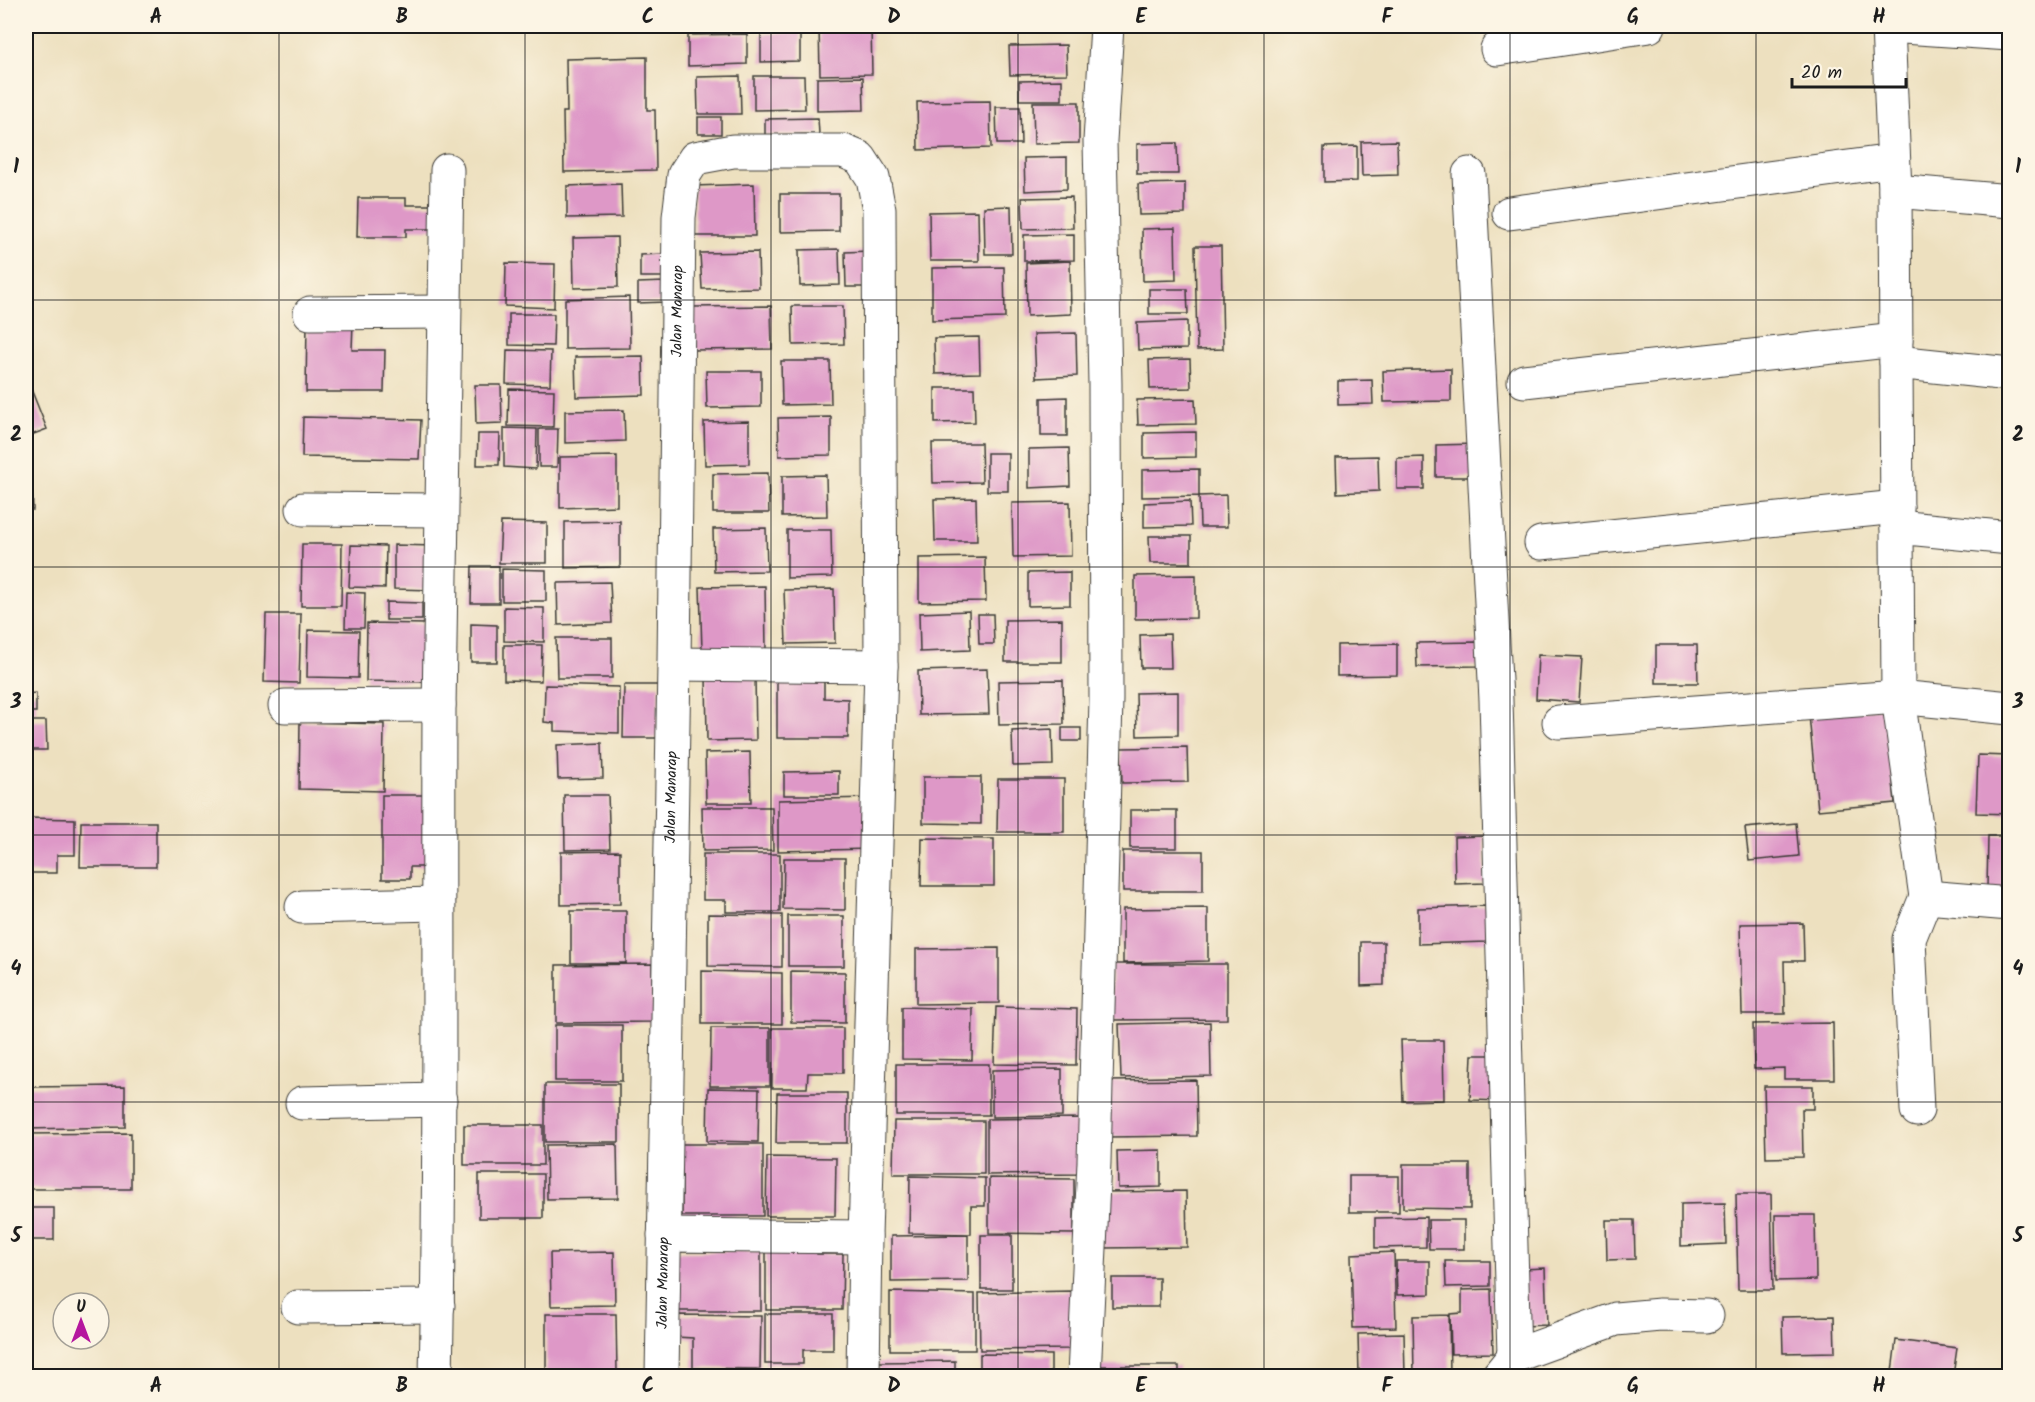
<svg xmlns="http://www.w3.org/2000/svg" width="2035" height="1402" font-family="Kalam,sans-serif">
	<style>
		.building { fill: #de98c7 }
		.lines { fill: none; stroke-linecap: round; stroke-linejoin: round }
		.minor-casing { stroke: #3b3934; stroke-width: 35 }
		.minor { stroke: #fff; stroke-width: 33 }
		.grid { fill: none; stroke: #1c1c1c; stroke-width: 1.5; stroke-opacity: 0.55 }
		.labels { text-anchor: middle; dominant-baseline: central; stroke-width: 6; stroke-linejoin: round; paint-order: stroke }
		.street-label { font-size: 15px; fill: #1c1c1c; stroke: #fcf5e5 }
		.neatline { fill: none; stroke: #1c1c1c; stroke-width: 2 }
		.grid-label { font-size: 20px; text-anchor: middle; font-weight: bold; fill: #1c1c1c }
	</style>
	<rect width="100%" height="100%" fill="#fcf5e5"/>
	<filter id="ink" filterUnits="userSpaceOnUse"><feTurbulence type="fractalNoise" baseFrequency=".0167" numOctaves="2"/><feDisplacementMap in="SourceGraphic" scale="12" xChannelSelector="R" yChannelSelector="G"/><feConvolveMatrix kernelMatrix="1 2 1 2 8 2 1 2 1" color-interpolation-filters="sRGB"/></filter>
	<filter id="wash" filterUnits="userSpaceOnUse"><feTurbulence type="fractalNoise" baseFrequency=".008" numOctaves="4" result="noise"/><feDisplacementMap in="SourceGraphic" scale="24" xChannelSelector="R" yChannelSelector="G"/><feGaussianBlur stdDeviation="1.35" result="paint"/><feColorMatrix in="noise" values="0 0 0 0 0 0 0 0 0 0 0 0 0 0 0 0 0 1.4 0 .05"/><feComposite in="paint" operator="in"/></filter>
	<g filter="url(#wash)">
		<rect width="100%" height="100%" fill="#ede0bf"/>
		<g id="blocks">
			<path class="building" d="M819 26H871L872 74 820 75Z
				M800 33V61L761 62V34Z
				M747 34V64L688 66V35Z
				M1066 45 1067 74 1010 75 1009 46Z
				M647 57V110H655L656 170 564 172 563 112H567L566 59Z
				M740 76 741 114H698L697 77Z
				M754 76H804L805 109 754 110Z
				M863 77 864 110 817 111V78Z
				M1062 80V100H1019V81Z
				M990 101 991 148 918 150 917 102Z
				M1033 102H1079V143L1034 144Z
				M996 107H1020L1021 144H997Z
				M698 117H721V134H698Z
				M818 118 819 134 765 135V119Z
				M1397 141 1398 175 1362 176 1361 142Z
				M1177 143 1178 174H1137V144Z
				M1357 146V181L1324 182V147Z
				M1067 157V189L1025 191 1024 158Z
				M1185 183V214L1139 215 1138 184Z
				M621 184 622 217 567 218V186Z
				M754 184 755 236H695L694 186Z
				M780 194H839V231L780 232Z
				M1072 197 1073 228 1023 229 1022 198Z
				M358 198H406V205H434V229H406V237H357Z
				M1011 206 1012 254H985L984 207Z
				M978 211 979 261H930L929 212Z
				M1175 228 1176 280 1143 281 1142 229Z
				M1074 234V260L1024 261V235Z
				M617 237 618 287 574 288 573 238Z
				M1195 246H1221L1223 349 1197 350Z
				M839 249 840 285 800 286 799 250Z
				M869 251 870 287H846L845 252Z
				M758 252 759 288 702 289 700 253Z
				M664 254 665 277H640V255Z
				M1070 261 1071 314 1027 316 1026 263Z
				M506 263 555 264 554 308 505 306Z
				M1004 267 1005 318 932 320V268Z
				M665 282V302L638 303V283Z
				M1149 289H1187L1188 314H1149Z
				M629 297 630 348 565 349V299Z
				M771 306 772 349 693 350 692 307Z
				M792 306H843L844 344 793 345Z
				M509 314H554L553 346 509 345Z
				M307 321 353 322 352 350H385L384 392H306Z
				M1187 321V349L1138 350 1137 323Z
				M1076 333 1077 376 1036 378 1034 334Z
				M979 337 980 373 935 374 934 338Z
				M507 350 551 351 550 385 506 384Z
				M643 356 644 395 576 397 575 357Z
				M1190 359 1191 388 1150 389 1149 360Z
				M781 361H830L831 404 782 405Z
				M1451 369V401L1384 402 1383 371Z
				M706 371H761V407L707 408Z
				M1372 380 1373 404 1338 405V381Z
				M475 385H501L502 423 476 424Z
				M935 388H974L975 422 935 423Z
				M31 389 47 429 26 437V391Z
				M509 389 554 390 553 427 508 426Z
				M1067 397V436H1041V398Z
				M1195 399 1196 424 1138 425 1137 400Z
				M624 410 625 441 565 443V411Z
				M303 417 421 420 419 459 302 457Z
				M831 417V455L779 456 778 418Z
				M749 421V464L705 465 704 422Z
				M504 428 537 429 536 469 504 467Z
				M539 429H558L557 467H539Z
				M1196 432V457L1144 458V433Z
				M478 434H500L499 465H477Z
				M932 443H981L982 482 933 483Z
				M1478 444 1479 477H1436V445Z
				M1069 448 1070 486 1029 488V449Z
				M987 453H1008V491H987Z
				M617 456V506L560 508V457Z
				M1378 456 1379 491 1337 493 1336 457Z
				M1424 457V489H1397V458Z
				M1199 469V496L1142 497V470Z
				M768 473 769 513H713V474Z
				M826 475 827 516 782 517V476Z
				M26 486H32L33 510H26Z
				M1226 495 1227 527H1200L1199 496Z
				M976 498 977 541H935L934 499Z
				M1190 501 1191 526 1144 527V503Z
				M1070 502 1071 556 1013 557 1012 503Z
				M620 521V567L565 568V522Z
				M501 522 547 523V563H499Z
				M26 526H28L29 575H26Z
				M766 528 767 571 714 572 713 529Z
				M787 530H831L832 577 787 578Z
				M1149 536H1191V563H1150Z
				M302 544H342L341 606H301Z
				M351 545 386 546 385 588 349 587Z
				M394 545 435 546 434 590 394 589Z
				M985 557 986 601 919 602V558Z
				M472 566H499V603H471Z
				M502 569 546 570V601H502Z
				M1070 572V605L1028 606V573Z
				M1196 575V618L1135 619V576Z
				M610 582 612 623 558 625 557 583Z
				M765 586 766 650 702 651 700 587Z
				M834 589 835 643 786 644 784 590Z
				M346 592 365 593 364 628H345Z
				M386 602 422 603V620H386Z
				M504 607 544 608V642L504 641Z
				M969 611 970 650 920 652 919 613Z
				M266 614H301L299 683 264 682Z
				M978 614H993L994 644H979Z
				M1062 619V662H1005V620Z
				M367 623 428 624 427 682 366 681Z
				M471 624 497 625V662H471Z
				M308 630 359 631 358 678 307 677Z
				M1170 634 1171 668H1141L1140 635Z
				M556 638H612V678H557Z
				M1477 642 1478 666 1417 667 1416 643Z
				M1397 644V675L1337 676V645Z
				M504 645H542L541 681 504 680Z
				M1656 645H1697L1698 683H1656Z
				M1538 655 1582 657 1579 702 1536 699Z
				M987 669 989 714 919 715 918 671Z
				M706 675H755L756 740 707 741Z
				M1063 680 1064 724 999 725 998 681Z
				M777 681H824V698L848 699V738H777Z
				M545 685 619 687V733L554 731V723L544 722Z
				M624 685H659L657 738H623Z
				M1178 692V735L1137 736 1136 693Z
				M36 693V712H26V694Z
				M1886 708 1895 803 1818 810 1809 715Z
				M26 721H46L47 750H26Z
				M300 722 384 724 383 791 299 789Z
				M1062 728H1081V741H1062Z
				M1052 729 1053 765 1013 766 1012 731Z
				M602 743 603 778 558 779 557 745Z
				M1187 747 1188 782 1122 783 1121 748Z
				M750 752 751 803H706L705 753Z
				M1978 755 2010 756V814L1976 813Z
				M839 771V795H784V772Z
				M923 777H981V824L923 823Z
				M998 779H1064V832H997Z
				M382 795H431V867H410V879H382Z
				M564 795H608L610 849 565 850Z
				M871 798V849L778 851V800Z
				M702 807H772L773 850 703 851Z
				M1130 810H1177V848H1130Z
				M26 818 75 819V855H57V873H26Z
				M81 822H156V867H80Z
				M1796 823 1799 856 1749 861 1745 828Z
				M1484 836 1485 883 1455 884 1454 837Z
				M1988 836H2010V890L1987 889Z
				M922 838 994 839V886H921Z
				M620 851V904L561 905V852Z
				M1123 851H1203V891H1123Z
				M703 854H780V912H726V900H703Z
				M784 858H845V910L783 909Z
				M1487 906 1488 942 1418 944V908Z
				M1208 908V961L1123 963V909Z
				M571 911H626V963H571Z
				M708 914 782 915V967L708 966Z
				M788 916H844V966H788Z
				M1803 923 1804 961H1784L1785 1014H1742L1740 924Z
				M1361 942H1384V985L1361 986Z
				M999 948V1003L916 1004V949Z
				M652 964 653 1022 556 1023V965Z
				M1111 964H1227V1019L1111 1020Z
				M702 971 782 973V1024H702Z
				M791 971 845 972V1023L791 1022Z
				M902 1007 973 1009 972 1060 902 1059Z
				M996 1007 1077 1009 1076 1065 994 1064Z
				M1210 1022 1211 1076 1121 1078 1119 1024Z
				M1833 1023 1834 1079H1784V1068L1754 1069 1753 1024Z
				M555 1025H622V1081H555Z
				M711 1028H770V1086H710Z
				M772 1028H843V1073H808L807 1088H772Z
				M1401 1040H1443L1444 1100 1403 1101Z
				M1472 1055H1505L1503 1101 1470 1100Z
				M896 1064H989V1115H896Z
				M1062 1069V1116L992 1117V1070Z
				M1196 1080 1197 1136 1106 1137 1105 1081Z
				M545 1084H619V1142H545Z
				M125 1086V1127L26 1129V1087Z
				M1764 1086H1813V1109H1802L1803 1157 1766 1158Z
				M708 1088 759 1089 758 1142 707 1141Z
				M777 1093H847V1143H776Z
				M1083 1118 1084 1174 987 1175V1119Z
				M894 1121H984V1174H893Z
				M464 1125H543V1165H464Z
				M131 1133V1189H26V1134Z
				M617 1144 618 1198 547 1199 546 1145Z
				M682 1144H763V1216H682Z
				M1161 1150V1187L1118 1188 1117 1151Z
				M767 1157 836 1158 835 1216H766Z
				M1403 1164H1470V1209L1403 1208Z
				M479 1174H543V1218H479Z
				M910 1176 985 1178V1206H971V1234L909 1233Z
				M1349 1176H1399V1212H1349Z
				M989 1178 1074 1179V1234L989 1233Z
				M1186 1191 1187 1247 1103 1248 1102 1192Z
				M1736 1194H1771L1773 1290H1738Z
				M1725 1203 1726 1244 1681 1246V1204Z
				M26 1208H54V1240H29V1262H26Z
				M1775 1215H1815L1816 1280 1776 1281Z
				M1426 1217V1247L1375 1248V1218Z
				M1428 1220H1464V1249H1429Z
				M1606 1220H1634L1635 1259 1607 1260Z
				M968 1235V1281L891 1282V1236Z
				M981 1235H1012V1289H981Z
				M766 1242H817V1254H843L842 1310H766Z
				M761 1251V1311H676V1252Z
				M614 1252 615 1305 551 1306 550 1253Z
				M1394 1252 1396 1327 1353 1328 1351 1254Z
				M1396 1261H1430V1294L1397 1295Z
				M1445 1261H1490V1286L1446 1287Z
				M1545 1268 1547 1325 1524 1326 1523 1269Z
				M1112 1278H1159V1307H1112Z
				M1491 1289 1493 1353 1451 1354 1450 1314 1462 1313V1290Z
				M1072 1291V1349L980 1350 979 1293Z
				M890 1292 975 1294V1350H890Z
				M546 1314H616L617 1372 546 1373Z
				M765 1314H833V1350H803V1364H765Z
				M677 1315 761 1316 760 1369 693 1368V1338L676 1337Z
				M1449 1315 1450 1376H1414L1413 1316Z
				M1834 1316 1835 1352 1783 1353 1782 1317Z
				M1404 1333 1405 1376H1359L1358 1334Z
				M1896 1340 1957 1348 1953 1376H1929L1892 1372Z
				M980 1354 1051 1355V1376H980Z
				M955 1361V1376H880L879 1362Z
				M1095 1366H1179V1376H1095Z
				M677 1373 764 1374V1376H677Z"/>
		</g>
	</g>
	<g filter="url(#ink)">
		<use href="#blocks" fill-opacity="0" stroke="#3b3934" stroke-width="1.5"/>
		<g class="lines">
			<defs>
				<g id="minor">
					<path d="M1888 26 1895 191 1898 697 1926 897 1909 939 1917 1110"/>
					<path d="M1888 26 2010 34"/>
					<path d="M1497 49 1649 26"/>
					<path d="M1469 174 1496 700 1514 1356"/>
					<path d="M1895 191 2010 201"/>
					<path d="M1509 213 1893 161"/>
					<path d="M310 313 444 312"/>
					<path d="M1896 362 2010 374"/>
					<path d="M1524 381 1896 340"/>
					<path d="M303 509 440 510"/>
					<path d="M1897 527 2010 538"/>
					<path d="M1541 543 1897 507"/>
					<path d="M674 664 881 666"/>
					<path d="M285 706 439 705"/>
					<path d="M1559 722 1898 697 2010 708"/>
					<path d="M1926 897 2010 904"/>
					<path d="M302 907 438 904"/>
					<path d="M302 1103 440 1100"/>
					<path d="M664 1235 865 1237"/>
					<path d="M298 1307 438 1306"/>
					<path d="M436 1376C441 1154 438 932 439 710 440 530 443 350 447 170"/>
					<path id="s1" d="M662 1376 674 664 679 217 684 175 695 158 733 151H843L860 158 873 178 879 210 881 666 865 1237 863 1376"/>
					<path d="M1084 1376 1094 1162 1106 699 1105 384 1100 141 1107 26"/>
					<path d="M1498 1376 1514 1356 1616 1319 1660 1315 1707 1316"/>
				</g>
			</defs>
			<use href="#minor" class="minor-casing"/>
			<use href="#minor" class="minor"/>
		</g>
	</g>
	<path class="grid" d="M279 26V1376M525 26V1376M771 26V1376M1018 26V1376M1264 26V1376M1510 26V1376M1756 26V1376M26 300H2010M26 567H2010M26 835H2010M26 1102H2010"/>
	<g class="labels">
		<g class="street-label">
			<text stroke="none"><textPath href="#s1" startOffset="1065">Jalan Manarap</textPath></text>
			<text stroke="none"><textPath href="#s1" startOffset="579">Jalan Manarap</textPath></text>
			<text stroke="none"><textPath href="#s1" startOffset="93">Jalan Manarap</textPath></text>
		</g>
	</g>
	<rect width="2035" height="1402" fill="none" stroke="#fcf5e5" stroke-width="66"/>
	<g transform="translate(81 1321)"><circle r="28" fill="#fcf5e5" stroke="#a29e95" stroke-width="1.5"/>
	<path d="M0-4.5L10 22L0 15L-10 22Z" fill="#b5179e"/>
	<text y="-9" font-size="16" font-weight="bold" text-anchor="middle" fill="#1c1c1c">U</text>
	</g>
	<path d="M1792 78v9h114v-9" fill="none" stroke="#1c1c1c" stroke-width="3"/>
	<text x="1801" y="78" font-size="18" fill="#1c1c1c" stroke="#fcf5e5" stroke-width="4.5" paint-order="stroke">20 m</text>
	<rect x="33" y="33" width="1969" height="1336" class="neatline"/>
	<g class="grid-label">
		<text x="156" y="23">A</text>
		<text x="402" y="23">B</text>
		<text x="648" y="23">C</text>
		<text x="894" y="23">D</text>
		<text x="1141" y="23">E</text>
		<text x="1387" y="23">F</text>
		<text x="1633" y="23">G</text>
		<text x="1879" y="23">H</text>
		<text x="16" y="173">1</text>
		<text x="2018" y="173">1</text>
		<text x="16" y="441">2</text>
		<text x="2018" y="441">2</text>
		<text x="16" y="708">3</text>
		<text x="2018" y="708">3</text>
		<text x="16" y="975">4</text>
		<text x="2018" y="975">4</text>
		<text x="16" y="1242">5</text>
		<text x="2018" y="1242">5</text>
		<text x="156" y="1392">A</text>
		<text x="402" y="1392">B</text>
		<text x="648" y="1392">C</text>
		<text x="894" y="1392">D</text>
		<text x="1141" y="1392">E</text>
		<text x="1387" y="1392">F</text>
		<text x="1633" y="1392">G</text>
		<text x="1879" y="1392">H</text>
	</g>
</svg>
